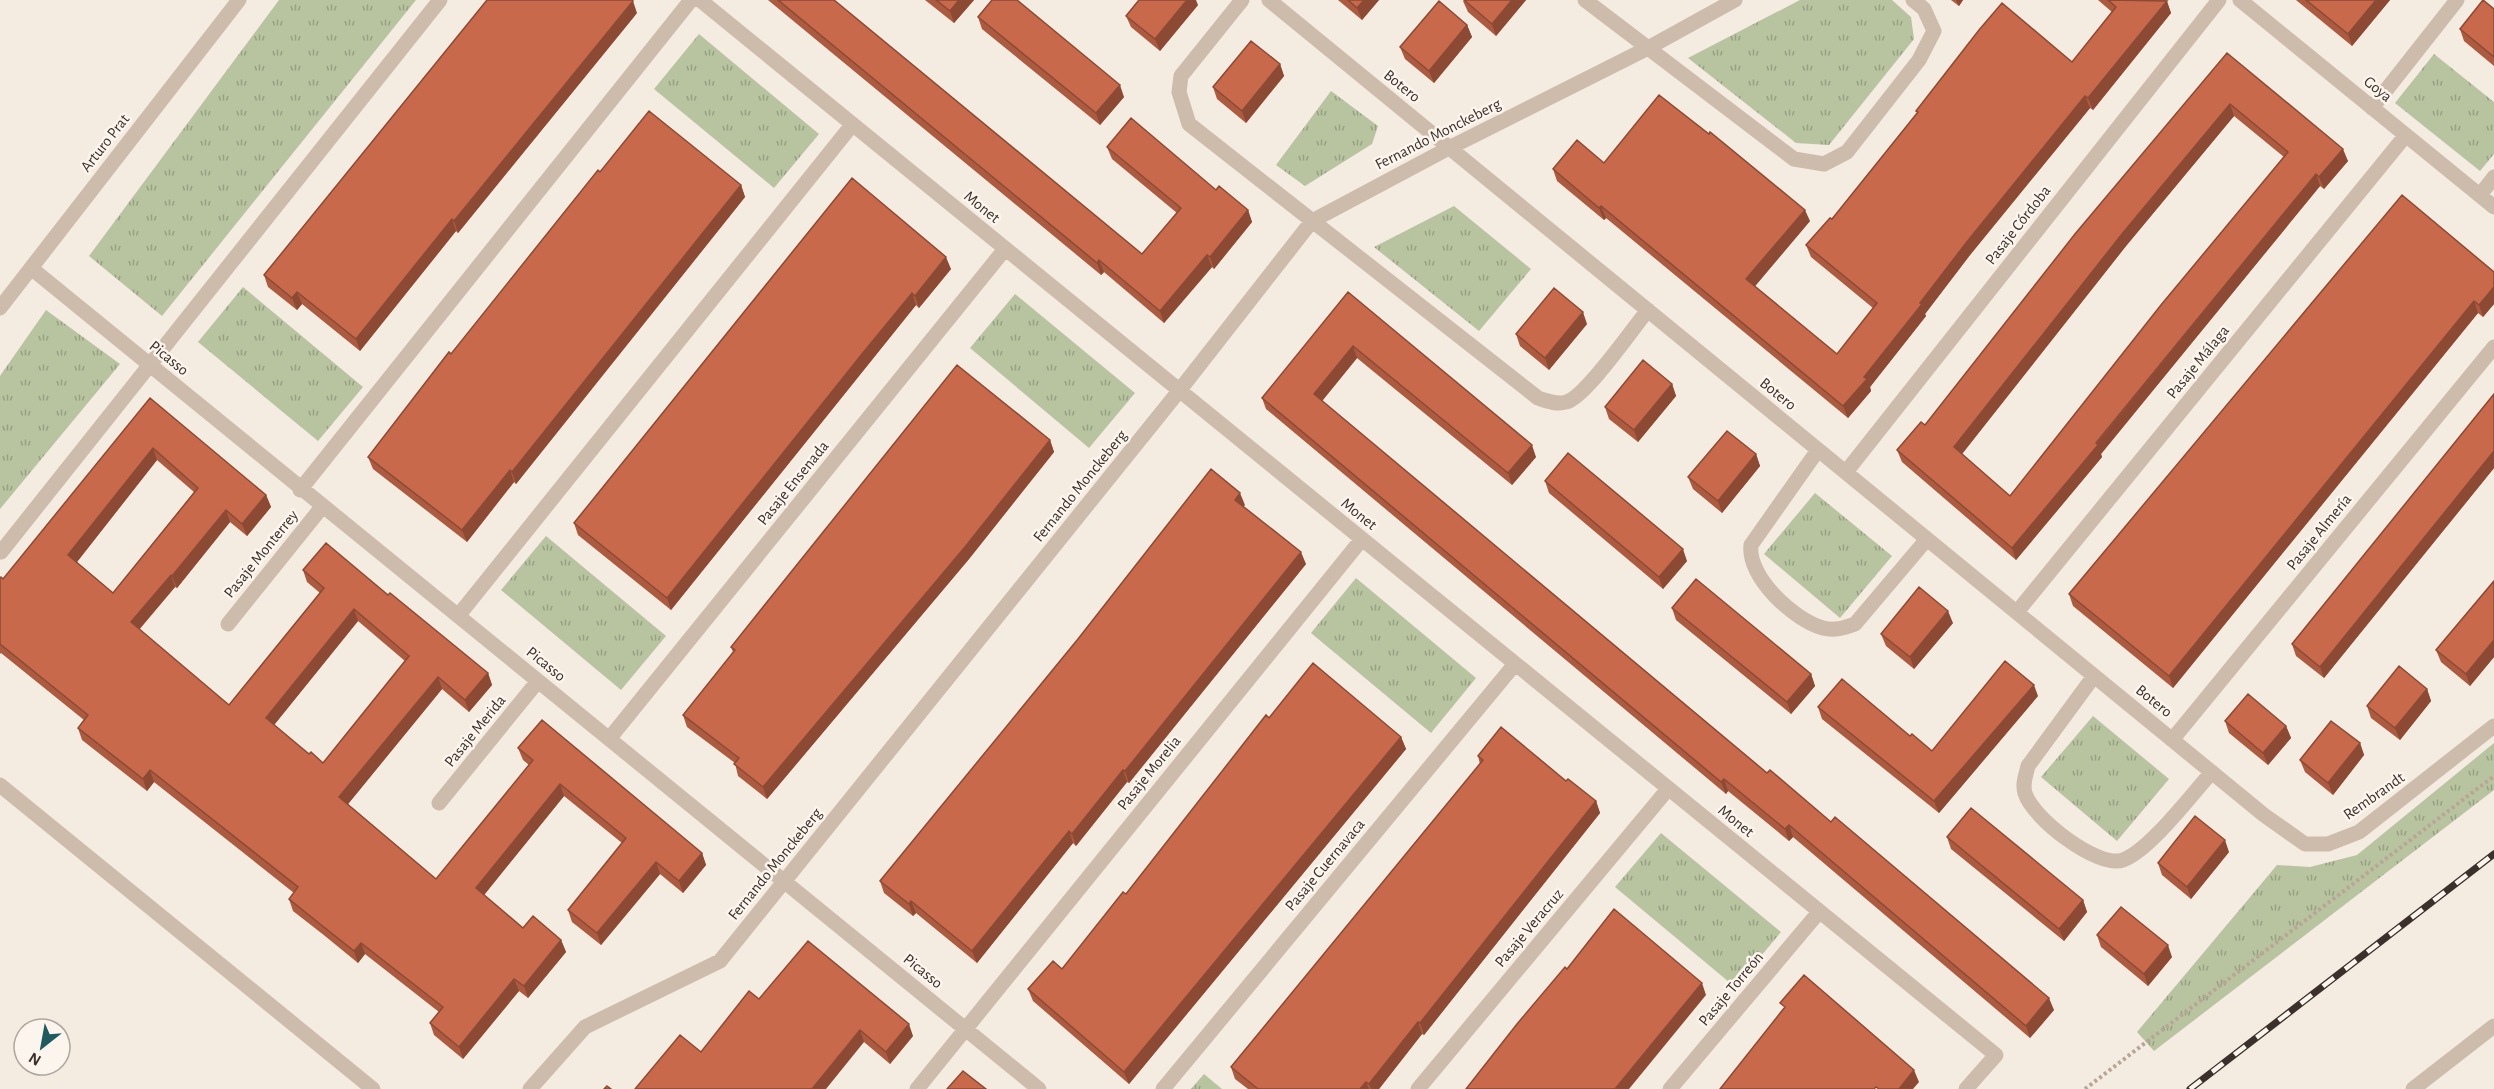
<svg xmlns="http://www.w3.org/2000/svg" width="2494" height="1089" font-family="'Alegreya Sans',sans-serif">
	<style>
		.grass { fill: url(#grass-tufts) }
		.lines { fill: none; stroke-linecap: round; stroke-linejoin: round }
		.path { stroke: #b9a596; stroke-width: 4; stroke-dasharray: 3 3; stroke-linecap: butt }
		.minor { stroke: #cdbbac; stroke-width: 15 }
		.rail-casing { stroke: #3b302b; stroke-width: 7 }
		.rail { stroke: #fbf5ee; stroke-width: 4.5; stroke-dasharray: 14; stroke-linecap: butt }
		.wall { fill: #ac5a40; fill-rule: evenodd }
		.shaded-wall { fill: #8c4a34 }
		.building { fill: #c8694b; stroke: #8c4a34; stroke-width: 1.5; fill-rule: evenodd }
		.labels { text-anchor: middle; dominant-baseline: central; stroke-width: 5; stroke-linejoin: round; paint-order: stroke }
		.street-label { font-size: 16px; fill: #3b302b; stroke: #fbf5ee }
	</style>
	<defs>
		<pattern id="grass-tufts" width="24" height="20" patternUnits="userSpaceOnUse" patternTransform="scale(1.5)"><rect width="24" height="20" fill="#b8c4a0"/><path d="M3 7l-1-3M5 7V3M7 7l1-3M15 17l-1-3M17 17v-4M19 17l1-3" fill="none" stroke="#97a083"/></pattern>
	</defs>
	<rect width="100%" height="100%" fill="#f4ebe1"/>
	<path class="grass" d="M279 0H416L162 316 89 256Z
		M1800 0H1892L1911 17 1914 39 1829 145 1796 143 1688 58Z
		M699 34 819 134 774 188 654 89Z
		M2434 54 2494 102V154L2480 171 2395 103Z
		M1331 91 1378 126 1372 144 1305 186 1276 165Z
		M1454 206 1531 269 1479 331 1374 247Z
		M243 287 363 387 318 441 198 342Z
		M1015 294 1135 393 1089 448 970 348Z
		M46 310 120 364 0 509V376Z
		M1815 493 1892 556 1840 618 1764 554Z
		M546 536 666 636 621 690 501 590Z
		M1356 578 1476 678 1431 733 1311 633Z
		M2093 716 2169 779 2117 841 2041 777Z
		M2494 743V790L2154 1051 2137 1032 2277 865 2310 867 2357 855Z
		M1661 833 1781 932 1735 987 1615 887Z
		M1204 1074 1222 1089H1191Z"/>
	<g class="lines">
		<path class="path" d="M2085 1089 2494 776"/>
		<path class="minor" d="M700 0 1996 1055 1966 1089
			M1242 0 1181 76 1179 92 1189 124 1538 398C1547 401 1557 405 1566 402 1585 398 1633 328 1648 310
			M1269 0 2264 815 2305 844H2328L2359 832 2494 726
			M1585 0 1794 159 1824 164 1847 152 1919 60 1934 31 1924 9 1913 0
			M2240 0 2494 207
			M2372 108 2457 0
			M2480 195 2494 177
			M31 268 1039 1089
			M0 308 239 0
			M1818 450 1751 545C1747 577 1794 620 1823 628 1834 631 1844 628 1855 624L1927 539
			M1846 472 2219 0
			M300 490 691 0
			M1 552 440 0
			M2017 612 2406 135
			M458 616 852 125
			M228 624 322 507
			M2094 676 2028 766C2026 775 2022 784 2025 793 2032 818 2098 869 2123 860 2150 850 2192 794 2212 772
			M609 739 1005 249
			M2172 740 2494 347
			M0 785 373 1089
			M439 803 538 681
			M530 1089 585 1027 720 961 1179 391 1312 221 1449 148 1648 48 1735 0
			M917 1089 1362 539
			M1163 1089 1515 664
			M1418 1089 1668 789
			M1670 1089 1819 912
			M2413 1089 2494 1026"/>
		<defs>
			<path id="rail" d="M2190 1089 2494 854"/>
		</defs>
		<use href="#rail" class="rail-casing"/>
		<use href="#rail" class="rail"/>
	</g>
	<path class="wall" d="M768 0H834L1142 254 1177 213 1112 159 1107 147 1216 190 1248 210 1252 222 1214 269 1212 267 1164 323 1104 272 1101 275Z
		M925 0H974L954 23Z
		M1338 0H1379L1362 20Z
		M1526 0 1496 36 1468 12 1463 1Z
		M1951 0H1963L1959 6Z
		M2098 0H2166L2171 13 2093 110 2090 108 1970 255 1925 314 1926 316 1870 387 1871 391 1848 418 1606 218 1604 220 1557 181 1553 169 1604 163 1810 221 1755 286 1837 354 1873 308 1811 257 1806 245 1832 219 1917 113 1916 111 2072 62 2112 12Z
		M2296 0H2390L2352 46Z
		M1198 5 1160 51 1131 27 1126 16Z
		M2494 9V66L2464 41 2460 29Z
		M637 13 458 233 456 231 360 351 302 304 297 310 268 287 264 275Z
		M978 17 1124 97 1100 125 982 29Z
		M1467 25 1472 37 1434 83 1405 59 1400 47Z
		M2227 53 2348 161 2324 189 2320 186 2101 454 2102 457 2016 560 1902 462 1897 450 1925 425ZM2234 116 2284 157 2010 496 1962 454 2126 246Z
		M1280 64 1284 76 1246 123 1217 99 1213 87Z
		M600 172 741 185 745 197 516 484 514 482 467 542 373 469 368 457Z
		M852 178 951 269 919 308 916 305 671 610 578 535 574 523Z
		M2494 272V304L2483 317 2478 313 2173 688 2073 606 2069 594Z
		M1348 292 1536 457 1512 485 1357 358 1322 401 1767 773 2054 1010 2030 1038 1793 837 1789 841 1728 791 1726 794 1266 409 1262 398Z
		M1587 324 1549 370 1520 346 1516 334Z
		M1672 384 1676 396 1638 442 1609 419 1605 407Z
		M2494 394V468L2324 678 2296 656 2292 644Z
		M150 398 266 495 271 507 247 536 230 522 177 588 175 587 139 630 229 705 320 593 307 582 303 570 388 595 488 673 492 685 469 712 442 689 348 804 436 879 529 765 523 760 518 748 702 853 706 865 683 893 660 874 601 945 572 922 568 910 622 843 564 796 484 895 523 928 561 940 566 952 528 998 519 991 463 1059 434 1035 430 1023 439 1012 365 954 358 963 325 936 293 911 289 899 294 893 154 782 147 791 82 740 78 728 84 720 1 653 0 654V578L3 579ZM157 460 194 492 113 593 77 562ZM358 621 405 661 323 763 309 754 274 725Z
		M1050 440 1054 452 969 559 767 799 738 776 735 763 687 727 683 715 733 652 731 647Z
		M1756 454 1760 466 1722 513 1693 489 1688 477Z
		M1545 481 1687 561 1663 589 1549 493Z
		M1245 505 1243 507 1306 564 1129 783 1127 782 1076 846 1073 843 977 963 916 913 913 916 884 893 880 881Z
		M2494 581V657L2470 686 2441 662 2436 650Z
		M1672 608 1811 674 1815 686 1791 714 1676 620Z
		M1953 623 1914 669 1886 646 1881 634Z
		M2427 689 2431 701 2400 740 2371 718 2367 706Z
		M2038 696 1939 813 1822 719 1818 707 1910 736 1932 751Z
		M1269 718 1401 737 1406 749 1129 1084 1033 1001 1028 989 1062 969 1126 894Z
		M2225 721 2286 726 2291 738 2268 765 2229 733Z
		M2360 743 2364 755 2333 795 2305 772 2300 760Z
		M1478 756 1566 781 1596 801 1600 813 1424 1035 1422 1034 1379 1089H1248L1235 1079 1231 1067 1480 764Z
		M1947 837 2083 900 2087 912 2064 941 1951 849Z
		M2229 852 2191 899 2162 875 2158 863Z
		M2097 935 2172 957 2148 986 2101 947Z
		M759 999 913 1036 890 1064 864 1042 701 1052Z"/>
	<path class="shaded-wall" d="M959 0H974L954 23 950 11Z
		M1187 0H1196L1198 5 1160 51 1155 39Z
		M1364 0H1379L1362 20 1357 8Z
		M1512 0H1526L1496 36 1492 24Z
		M1956 0H1963L1959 6Z
		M2376 0H2390L2352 46 2348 34Z
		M633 1 637 13 458 233 454 221Z
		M2167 1 2171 13 2093 110 2088 98Z
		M1467 25 1472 37 1434 83 1429 71Z
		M1280 64 1284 76 1246 123 1242 111Z
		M1120 85 1124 97 1100 125 1096 113Z
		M2085 96 2090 108 1970 255 1925 314 1926 316 1870 387 1871 391 1848 418 1843 406 1864 377 1966 243Z
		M2230 104 2234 116 2126 246 1958 459 1954 447 2122 234Z
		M2343 149 2348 161 2324 189 2319 177Z
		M2316 174 2320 186 2101 454 2102 457 2016 560 2012 548Z
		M741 185 745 197 516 484 512 472Z
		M1601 206 1606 218 1604 220 1599 208Z
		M1248 210 1252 222 1214 269 1210 257Z
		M1805 210 1810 221 1751 291 1746 279Z
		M452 219 456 231 360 351 356 339Z
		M1207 255 1212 267 1164 323 1160 311Z
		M946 257 951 269 919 308 915 296Z
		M1099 260 1104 272 1101 275 1097 263Z
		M2494 287V304L2483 317 2479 305Z
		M297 292 302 304 297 310 292 298Z
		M912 293 916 305 671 610 667 598 862 354Z
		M2474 301 2478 313 2173 688 2169 676Z
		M1583 312 1587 324 1549 370 1545 358Z
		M1353 346 1357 358 1318 406 1314 394Z
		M1672 384 1676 396 1638 442 1634 430Z
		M1050 440 1054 452 969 559 767 799 763 787Z
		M1532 445 1536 457 1512 485 1508 473Z
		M153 448 157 460 73 567 68 555Z
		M2494 451V468L2324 678 2320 667Z
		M1756 454 1760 466 1722 513 1718 501Z
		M510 470 514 482 467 542 462 530Z
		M1240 493 1245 505 1239 512 1235 500Z
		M266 495 271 507 247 536 242 524Z
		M226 510 230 522 177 588 172 576Z
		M1683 549 1687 561 1663 589 1659 577Z
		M1301 552 1306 564 1129 783 1125 771Z
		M171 575 175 587 135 634 131 622Z
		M354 609 358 621 270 730 266 718Z
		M1948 611 1953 623 1914 669 1910 657Z
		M2494 640V657L2470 686 2466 674Z
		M488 673 492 685 469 712 465 700Z
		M1811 674 1815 686 1791 714 1787 702Z
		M438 677 442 689 344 809 339 797Z
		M2034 685 2038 696 1939 813 1934 801Z
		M2427 689 2431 701 2400 740 2395 728Z
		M2286 726 2291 738 2268 765 2263 753Z
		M1401 737 1406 749 1129 1084 1124 1072Z
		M2360 743 2364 755 2333 795 2328 783Z
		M150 770 154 782 147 791 143 779Z
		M1123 770 1127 782 1076 846 1072 834Z
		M1724 779 1728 791 1726 794 1721 782Z
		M560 784 564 796 480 900 476 888Z
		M1596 801 1600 813 1424 1035 1420 1023Z
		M1789 825 1793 837 1789 841 1785 829Z
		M1069 831 1073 843 977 963 972 951Z
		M2225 840 2229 852 2191 899 2187 887Z
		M702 853 706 865 683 893 679 881Z
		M656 862 660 874 601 945 597 933Z
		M2083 900 2087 912 2064 941 2059 929Z
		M911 901 916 913 913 916 909 904Z
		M561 940 566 952 528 998 524 986Z
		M361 943 365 954 358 963 354 951Z
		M2168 945 2172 957 2148 986 2144 974Z
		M514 979 519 991 463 1059 459 1047Z
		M1702 983 1706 995 1629 1089H1615Z
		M2049 998 2054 1010 2030 1038 2026 1026Z
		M1418 1022 1422 1034 1379 1089H1371L1369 1084Z
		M909 1024 913 1036 890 1064 886 1052Z
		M860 1030 864 1042 826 1089H812Z
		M1914 1070 1919 1082 1913 1089H1899Z
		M1366 1082 1369 1089H1360Z"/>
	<path class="building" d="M487 0H632L633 1 454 221 452 219 356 339 297 292 292 298 264 275Z
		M778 0H834L1142 254 1181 208 1107 147 1131 118 1216 190 1219 186 1248 210 1210 257 1207 255 1160 311 1099 260 1097 263Z
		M936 0H959L950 11Z
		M992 0H1017L1120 85 1096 113 978 17Z
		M1139 0H1187L1155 39 1126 16Z
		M1348 0H1364L1357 8Z
		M1464 0H1512L1492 24Z
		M2108 0 2167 1 2088 98 2085 96 1966 243 1920 303 1922 304 1864 377 1867 379 1843 406 1601 206 1599 208 1553 169 1577 140 1604 163 1659 95 1709 134 1710 132 1805 210 1746 279 1837 354 1877 303 1806 245 1830 218 1832 219 1918 112 1916 111 1979 30 2002 3 2072 62 2116 7Z
		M2306 0H2376L2348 34Z
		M2483 0 2494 9V57L2460 29Z
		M1439 1 1467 25 1429 71 1400 47Z
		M1251 41 1280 64 1242 111 1213 87Z
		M2227 53 2343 149 2319 177 2316 174 2096 443 2098 445 2012 548 1897 450 1921 422 1925 425 2075 234ZM2230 104 2288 152 2161 305 2010 496 1954 447 2122 234Z
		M649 111 741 185 512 472 510 470 462 530 368 457 449 352 451 354 598 170 600 172Z
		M852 178 946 257 915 296 912 293 862 354 667 598 574 523Z
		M2402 195 2494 272V287L2479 305 2474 301 2169 676 2069 594Z
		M1554 288 1583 312 1545 358 1516 334Z
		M1348 292 1532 445 1508 473 1353 346 1314 394 1767 773 1770 770 1831 822 1835 817 2049 998 2026 1026 1789 825 1785 829 1724 779 1721 782 1262 398Z
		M1643 360 1672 384 1634 430 1605 407Z
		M957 365 1050 440 965 547 763 787 734 764 739 758 683 715 735 650 731 647Z
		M2494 394V451L2320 667 2292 644Z
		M150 398 266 495 242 524 226 510 172 576 171 575 131 622 229 705 324 588 303 570 326 543 388 595 390 593 488 673 465 700 438 677 339 797 436 879 533 760 518 748 542 720 702 853 679 881 656 862 597 933 568 910 626 838 560 784 476 888 523 928 533 916 561 940 524 986 514 979 459 1047 430 1023 443 1007 361 943 354 951 320 924 289 899 298 887 150 770 143 779 78 728 88 715 0 644V578L1 577 3 579ZM153 448 198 488 113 593 68 555ZM354 609 409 656 323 763 311 752 309 754 266 718Z
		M1727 431 1756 454 1718 501 1688 477Z
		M1568 453 1683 549 1659 577 1545 481Z
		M1211 469 1240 493 1235 500 1301 552 1125 771 1123 770 1072 834 1069 831 972 951 911 901 909 904 880 881 1078 639Z
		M1696 579 1811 674 1787 702 1672 608Z
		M2494 581V640L2466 674 2436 650Z
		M1919 587 1948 611 1910 657 1881 634Z
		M2005 661 2034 685 1934 801 1818 707 1842 679 1910 736 1912 734 1932 751Z
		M1313 663 1401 737 1124 1072 1028 989 1053 961 1062 969 1123 892 1126 894 1266 715 1269 718Z
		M2399 666 2427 689 2395 728 2367 706Z
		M2248 694 2286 726 2263 753 2225 721Z
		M2331 721 2360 743 2328 783 2300 760Z
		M1501 727 1566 781 1568 779 1596 801 1420 1023 1418 1022 1369 1084 1366 1082 1360 1089H1258L1231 1067 1483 760 1478 756Z
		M1971 808 2083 900 2059 929 1947 837Z
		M2195 816 2225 840 2187 887 2158 863Z
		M2121 907 2168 945 2144 974 2097 935Z
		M1614 909 1702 983 1615 1089H1466L1517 1024 1565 967 1567 969Z
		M808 941 909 1024 886 1052 860 1030 812 1089H635L680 1035 701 1052 749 991 759 999Z
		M1804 975 1914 1070 1899 1089H1879L1876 1087 1874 1089H1720L1785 1007 1780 1003Z
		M963 1071 986 1089H947Z
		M607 1086 611 1089H604Z"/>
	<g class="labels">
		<g class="street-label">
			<text transform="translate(1402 86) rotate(39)">Botero</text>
			<text transform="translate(2378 89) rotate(39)">Goya</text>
			<text transform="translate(1438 134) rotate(-27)">Fernando Monckeberg</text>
			<text transform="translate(105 143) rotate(-52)">Arturo Prat</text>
			<text transform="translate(982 207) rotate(39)">Monet</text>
			<text transform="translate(2018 225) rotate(-52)">Pasaje Córdoba</text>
			<text transform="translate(169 358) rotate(39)">Picasso</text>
			<text transform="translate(2198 362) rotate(-51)">Pasaje Málaga</text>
			<text transform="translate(1778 394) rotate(39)">Botero</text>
			<text transform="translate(793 483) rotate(-51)">Pasaje Ensenada</text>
			<text transform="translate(1080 486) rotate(-51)">Fernando Monckeberg</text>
			<text transform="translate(1359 514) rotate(39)">Monet</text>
			<text transform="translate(2319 532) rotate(-51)">Pasaje Almería</text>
			<text transform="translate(261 554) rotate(-51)">Pasaje Monterrey</text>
			<text transform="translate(546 664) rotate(39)">Picasso</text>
			<text transform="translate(2154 701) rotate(39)">Botero</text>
			<text transform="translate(475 731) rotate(-51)">Pasaje Merida</text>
			<text transform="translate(1149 773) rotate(-51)">Pasaje Morelia</text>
			<text transform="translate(2374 796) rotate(-35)">Rembrandt</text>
			<text transform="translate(1736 821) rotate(39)">Monet</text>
			<text transform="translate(775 864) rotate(-51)">Fernando Monckeberg</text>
			<text transform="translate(1325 865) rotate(-50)">Pasaje Cuernavaca</text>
			<text transform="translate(1529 928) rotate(-50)">Pasaje Veracruz</text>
			<text transform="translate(923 971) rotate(39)">Picasso</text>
			<text transform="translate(1731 989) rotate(-50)">Pasaje Torreón</text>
		</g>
	</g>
	<g transform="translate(42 1047) rotate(211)"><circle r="28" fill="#fbf5ee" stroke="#aea6a0" stroke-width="1.5"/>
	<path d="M0-4.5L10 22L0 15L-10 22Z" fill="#1f5a5e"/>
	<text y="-9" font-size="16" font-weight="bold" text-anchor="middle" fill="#3b302b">N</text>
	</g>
</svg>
